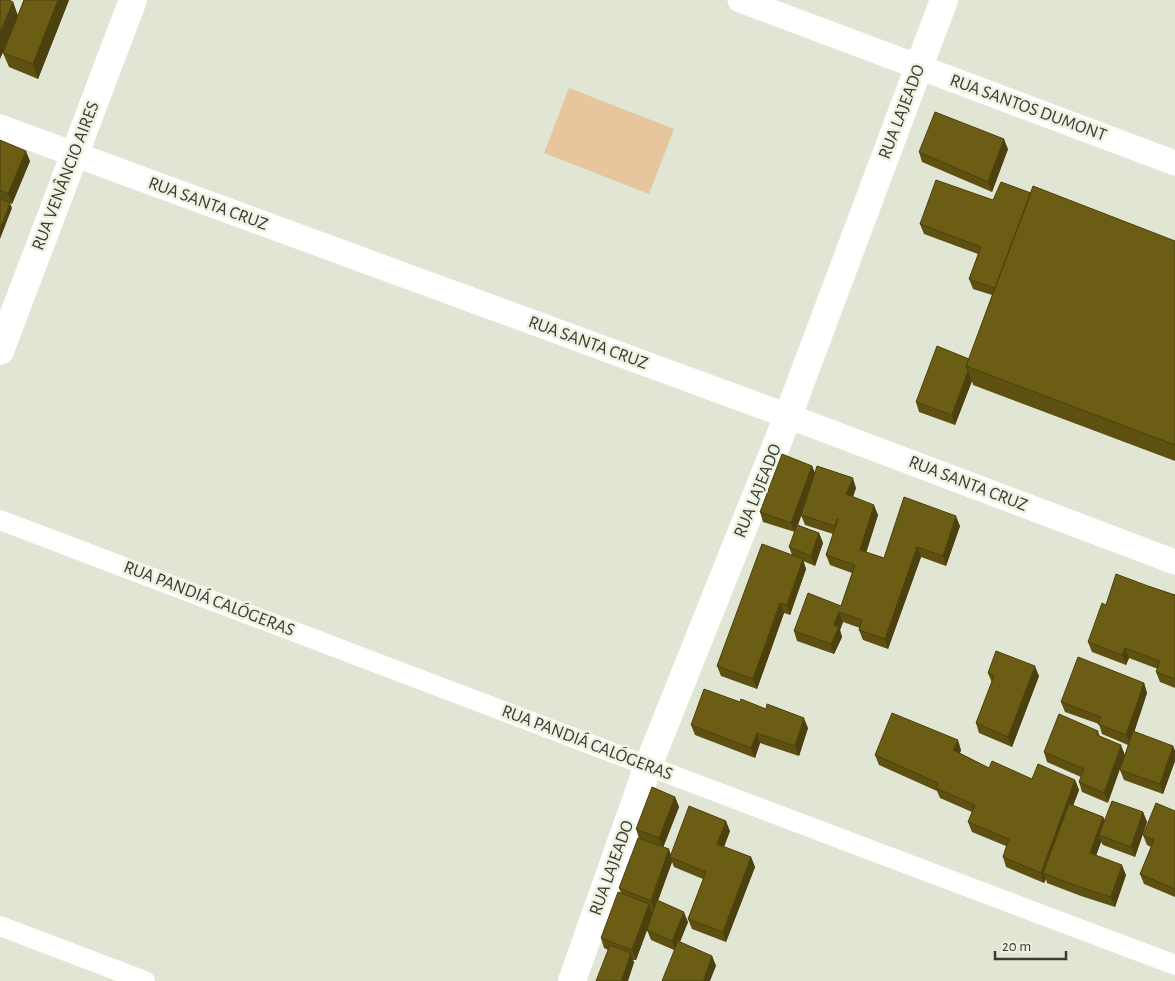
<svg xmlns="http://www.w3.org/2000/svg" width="1175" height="981" font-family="'Alegreya Sans',sans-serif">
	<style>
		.green { fill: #e7c69e }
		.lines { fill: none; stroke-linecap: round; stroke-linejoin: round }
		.minor { stroke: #fff; stroke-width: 20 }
		.tertiary { stroke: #fff; stroke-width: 25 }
		.secondary { stroke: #fff; stroke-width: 28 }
		.wall { fill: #5d5011 }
		.shaded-wall { fill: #4c410e }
		.building { fill: #6c5d14; stroke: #4c410e }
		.labels { text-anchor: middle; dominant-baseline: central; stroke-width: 5; stroke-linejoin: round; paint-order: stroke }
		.street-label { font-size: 18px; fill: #3a3c35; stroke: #edf3e0 }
	</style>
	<rect width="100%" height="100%" fill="#e0e6d3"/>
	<path class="green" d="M569 88 674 129 649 194 544 153Z"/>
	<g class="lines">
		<path class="minor" d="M0 520 648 766 1175 965
			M0 926 145 981"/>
		<path class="tertiary" d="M740 0 1175 163
			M0 127 788 416 1175 562"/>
		<path class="secondary" d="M0 351 133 0
			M572 981 648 766 788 416 944 0"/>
	</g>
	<path class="wall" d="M24 0H69L38 79 9 67 3 53 9 38 0 59 13 2 18 16Z
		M0 140 30 161 12 204 0 199Z
		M1008 149 992 192 922 162 919 152Z
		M1031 193 1175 241V461L973 385 972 381 955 425 919 412 916 402 969 359 992 295 973 289 969 279 978 254 924 234 920 224 993 200Z
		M812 466 815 473 856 488 853 497 878 515 866 552 884 558 960 526 946 566 921 557 888 649 863 640 859 630 860 628 843 622 840 630 842 637 834 654 797 641 794 631 841 606 852 573 830 565 826 555 833 534 805 525 801 515 798 525 819 533 823 543 815 566 803 561 806 569 790 615 784 613 757 689 721 676 717 666 792 555 789 547 795 532 763 522 760 512Z
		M1148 586 1175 595V688L1160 682 1156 672 1158 669 1129 658 1126 665 1092 652 1088 642 1106 605Z
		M988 673 1039 676 1012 747 979 733 976 723 992 683Z
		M1144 683 1147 693 1134 732 1173 746 1175 751V761L1163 794 1124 780 1120 770 1128 745 1102 734 1099 724 1065 712 1061 702Z
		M740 702 766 709 808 728 799 756 760 743 755 758 695 735 691 725Z
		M1098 731 1100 737 1108 803 1082 792 1079 782 1081 777 1047 762 1044 752Z
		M961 750 960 753 989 768 1032 779 1075 780 1079 790 1073 805 1103 817 1105 820 1143 812 1147 822 1135 857 1103 845 1101 842 1096 856 1126 875 1115 907 1081 896 1047 883 1046 879 1044 883 1006 867 1003 857 1006 846 972 832 968 822 972 812 940 798 937 791 879 765 875 755Z
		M675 797 679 807 663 847 671 855 730 831 724 847 751 857 755 867 726 942 692 929 688 919 703 879 674 867 672 862 658 901 688 922 680 942 712 956 716 966 674 950 651 940 647 930 636 960H633L634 963 604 948 601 938 621 893 619 888 639 838 636 829Z
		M1175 811V897L1144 884 1140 874 1151 847 1147 845 1143 835Z"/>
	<path class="shaded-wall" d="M58 0H69L38 79 33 64Z
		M13 2 18 16 0 59V32Z
		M1004 139 1008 149 992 192 988 182Z
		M26 151 30 161 12 204 8 194Z
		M10 203 12 208 0 239V229Z
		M968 371 972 381 955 425 952 415Z
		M812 466 816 476 795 533 791 523Z
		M853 478 856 488 850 504 846 494Z
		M874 505 878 515 864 560 860 550Z
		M956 516 960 526 946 566 943 556Z
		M819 533 823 543 815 566 811 556Z
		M917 547 921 557 888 649 885 639Z
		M803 559 806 569 790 615 787 605Z
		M780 603 784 613 757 689 753 679Z
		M839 612 843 622 840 630 842 637 834 654 831 644 834 625Z
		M1125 648 1129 658 1126 665 1122 655Z
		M1035 666 1039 676 1012 747 1008 737Z
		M1144 683 1147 693 1130 745 1126 735Z
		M804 718 808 728 799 756 795 746Z
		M757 733 760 743 755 758 751 748Z
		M958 740 961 750 956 760 953 750Z
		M1121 745 1125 755 1108 803 1104 793Z
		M1173 746 1175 751V761L1163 794 1160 784Z
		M1075 780 1079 790 1047 875 1043 873 1046 879 1044 883 1041 873Z
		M675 797 679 807 663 848 659 838Z
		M1143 812 1147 822 1135 857 1131 847Z
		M1103 817 1107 827 1099 835 1101 842 1093 863 1090 853Z
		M726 821 730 831 721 854 717 844Z
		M669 849 672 858 670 857 672 862 654 911 651 901Z
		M751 857 755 867 726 942 723 932Z
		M1122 865 1126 875 1115 907 1111 897Z
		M649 904 653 914 636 960 632 950Z
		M684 912 688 922 676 951 672 941Z
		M631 953 634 963 628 981H621Z
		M712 956 716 966 710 981H703Z"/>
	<path class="building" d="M0 0H9L13 2 0 32Z
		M24 0H58L33 64 3 53Z
		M935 112 1004 139 988 182 919 152Z
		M0 140 26 151 8 194 0 190Z
		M936 180 993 200 1001 182 1031 193 995 288 969 279 981 247 920 224Z
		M1033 186 1175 241V445L966 366Z
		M0 199 10 203 0 229Z
		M937 346 969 359 966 366 968 371 952 415 916 402Z
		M782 454 812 466 791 523 760 512Z
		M817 466 853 478 846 494 874 505 860 550 884 558 904 497 956 516 943 556 917 547 885 639 859 630 862 620 839 612 834 625 839 627 831 644 794 631 808 593 841 606 855 565 826 555 838 519H837L835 526 801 515Z
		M797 525 819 533 811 556 789 547Z
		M762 544 803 559 787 605 780 603 753 679 717 666Z
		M1116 574 1148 586 1175 595V679L1156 672 1160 661 1125 648 1122 655 1088 642 1102 603 1106 605Z
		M996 651 1035 666 1008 737 976 723 994 676 988 673Z
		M1078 657 1144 683 1126 735 1098 724 1101 717 1061 702Z
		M704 689 740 702 741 699 766 709 767 704 804 718 795 746 757 733 751 748 691 725Z
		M892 713 958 740 953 750 989 768 992 761 1032 779 1038 764 1075 780 1041 873 1003 857 1009 839 968 822 975 805 936 788 938 783 875 755Z
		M1059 714 1098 731 1097 735 1121 745 1104 793 1079 782 1084 769 1044 752Z
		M1133 731 1173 746 1160 784 1120 770Z
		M652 787 675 797 659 838 636 829Z
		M1112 801 1143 812 1131 847 1099 835Z
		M1156 803 1175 811V889L1140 874 1154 840 1143 835Z
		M1069 804 1103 817 1090 853 1122 865 1111 897 1077 886 1043 873Z
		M689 806 726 821 717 844 751 857 723 932 688 919 706 872 670 857Z
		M638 838 669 849 651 901 619 888Z
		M618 892 649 904 632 950 601 938Z
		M657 900 684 912 672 941 647 930Z
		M678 941 712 956 703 981H662Z
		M610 945 631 953 621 981H596Z"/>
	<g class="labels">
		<g class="street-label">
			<text transform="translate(1028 108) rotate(20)">RUA SANTOS DUMONT</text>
			<text transform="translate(902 112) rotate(-69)">RUA LAJEADO</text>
			<text transform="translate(66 176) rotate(-69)">RUA VENÂNCIO AIRES</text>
			<text transform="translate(208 204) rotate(20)">RUA SANTA CRUZ</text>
			<text transform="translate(588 343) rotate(20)">RUA SANTA CRUZ</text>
			<text transform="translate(968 484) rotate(21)">RUA SANTA CRUZ</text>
			<text transform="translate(758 491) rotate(-68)">RUA LAJEADO</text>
			<text transform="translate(209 599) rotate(21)">RUA PANDIÁ CALÓGERAS</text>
			<text transform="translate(587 743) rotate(21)">RUA PANDIÁ CALÓGERAS</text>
			<text transform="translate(612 868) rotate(-70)">RUA LAJEADO</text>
		</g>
	</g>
	<path d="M995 951v8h71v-8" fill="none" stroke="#3a3c35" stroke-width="2.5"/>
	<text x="1002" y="951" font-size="15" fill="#3a3c35" stroke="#edf3e0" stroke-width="4" paint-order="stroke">20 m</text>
</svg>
